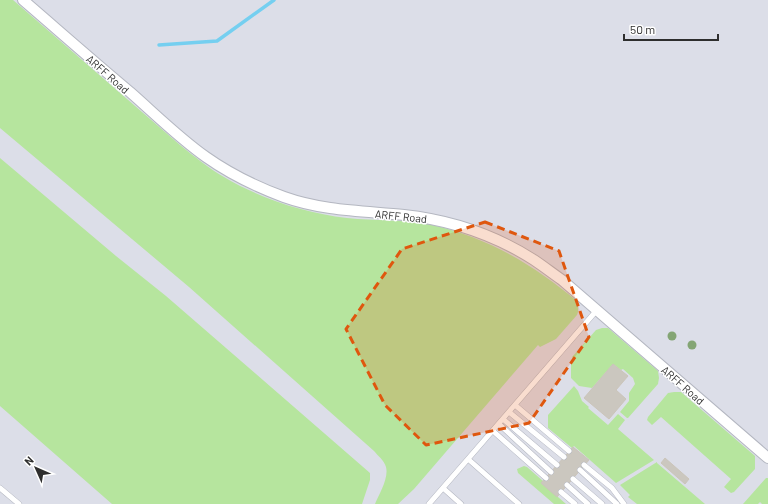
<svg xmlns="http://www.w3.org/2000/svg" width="768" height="504" font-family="Barlow,sans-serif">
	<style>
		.airport { fill: #dcdee8 }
		.green { fill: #b6e59e }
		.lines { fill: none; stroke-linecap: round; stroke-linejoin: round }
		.stream { stroke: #75cff0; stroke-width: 3.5 }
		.building { fill: #cbc7bf; stroke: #cbc5ba }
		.service-casing { stroke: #b4b7c1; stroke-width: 6 }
		.minor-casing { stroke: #b4b7c1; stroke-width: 12 }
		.service { stroke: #fff; stroke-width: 5 }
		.minor { stroke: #fff; stroke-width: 10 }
		.tree { fill: #84a574 }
		.marked { fill: #df570e; fill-opacity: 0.2; stroke: #df570e; stroke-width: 3; stroke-dasharray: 8 5; stroke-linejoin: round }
		.labels { text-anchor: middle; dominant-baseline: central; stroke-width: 3; stroke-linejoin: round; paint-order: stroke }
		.street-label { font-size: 11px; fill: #2e2e2e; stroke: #fff }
	</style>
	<rect width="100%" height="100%" fill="#efe9e1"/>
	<path class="airport" d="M0 0H768V504H0Z"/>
	<path class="green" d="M0 0H13L180 145C194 156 208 168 224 177 261 199 305 213 347 218 375 221 404 219 432 225 489 238 534 265 578 302V312L577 315 556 339 540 347 538 345 414 489 398 504H375C379 494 389 478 386 467 384 460 378 456 374 451L189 287 0 128Z
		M0 158 116 256 166 296 370 473V480L362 504H112L0 406Z
		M602 328H608L658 371 659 378 658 384 628 418H627L620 412 629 401V393L635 384 633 378 623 369 621 370 613 364 592 388 579 386 571 378V362L573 359 572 357 596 330Z
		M574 386 578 391 582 401 589 407 588 408 608 425 618 414 625 420 618 429 654 460 616 483 574 446 572 448 548 428V415Z
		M674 392H681L755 456V469L734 492 731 493 724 487 731 479 661 417 652 425 647 420 648 417 668 393Z
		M657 462V463L705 504H637L628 497 630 495 620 485Z
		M524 466 527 467 543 481 542 483 566 504H554L518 473 517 469Z
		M766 478H768V504H762L760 502 758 504H743Z"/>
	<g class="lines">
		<path class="stream" d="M159 45 217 41 274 0"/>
	</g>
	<path class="building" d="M613 364 628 376 616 390 626 399 609 419 584 398Z
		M573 447 589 460 557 497 541 483Z
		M665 458 689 479 685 484 661 463Z"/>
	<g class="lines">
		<defs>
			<path id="service" d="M515 405 569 451
				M509 412 564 457
				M503 419 557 465
				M499 424 551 472
				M493 431 546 478
				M468 459 519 504
				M584 465 612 488 624 504
				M580 470 617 504
				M573 479 602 504
				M567 485 588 504
				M0 488 19 504
				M443 488 461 504
				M561 492 575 504
				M429 504 597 310"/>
			<path id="minor" d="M23 0C59 31 94 62 130 92 155 114 179 138 206 157 230 174 257 187 284 197 323 211 364 211 404 215 450 220 495 235 534 260 543 266 552 273 562 280L768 458"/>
		</defs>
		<use href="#service" class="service-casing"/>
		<use href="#minor" class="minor-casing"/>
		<use href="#service" class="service"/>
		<use href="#minor" class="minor"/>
	</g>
	<g class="tree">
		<circle cx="672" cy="336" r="4.5"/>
		<circle cx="692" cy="345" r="4.5"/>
	</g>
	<path class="marked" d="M485 222 559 251 589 337 529 423 426 445 385 405 346 329 402 249Z"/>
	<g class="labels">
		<g class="street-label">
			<text transform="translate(108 74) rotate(41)">ARFF Road</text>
			<text transform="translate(401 216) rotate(6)">ARFF Road</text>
			<text transform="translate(683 385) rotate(41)">ARFF Road</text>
		</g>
	</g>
	<g transform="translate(36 468) rotate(315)" stroke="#ffffff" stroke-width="3" paint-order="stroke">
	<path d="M0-3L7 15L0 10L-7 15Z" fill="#2e2e2e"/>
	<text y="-6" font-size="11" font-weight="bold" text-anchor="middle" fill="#2e2e2e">N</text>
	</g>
	<path d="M624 34v6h94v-6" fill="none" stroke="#2e2e2e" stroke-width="2"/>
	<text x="630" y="34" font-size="12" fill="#2e2e2e" stroke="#ffffff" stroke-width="3" paint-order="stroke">50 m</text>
</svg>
